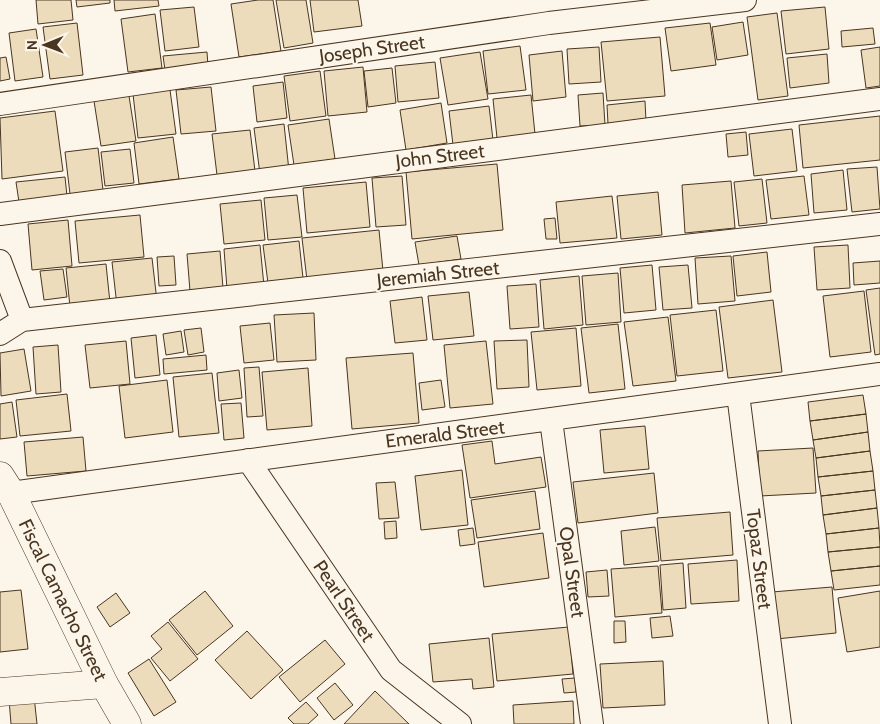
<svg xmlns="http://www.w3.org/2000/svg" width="880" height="724" font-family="Cabin,sans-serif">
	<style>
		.building { fill: #ecdcbc; stroke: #4a3520 }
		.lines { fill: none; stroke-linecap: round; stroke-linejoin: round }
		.street-casing { stroke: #4a3520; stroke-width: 24 }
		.secondary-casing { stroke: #4a3520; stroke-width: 29 }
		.street { stroke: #fbf6e9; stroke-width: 22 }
		.secondary { stroke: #fbf6e9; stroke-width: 28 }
		.labels { text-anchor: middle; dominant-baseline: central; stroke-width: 4; stroke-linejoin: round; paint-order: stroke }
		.street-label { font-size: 19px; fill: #4a3520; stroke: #fbf6e9 }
	</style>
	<rect width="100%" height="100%" fill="#fbf6e9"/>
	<path class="building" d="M36 0H71L73 20 38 24Z
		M76 0H110V3L77 7Z
		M114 0H158L159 6 115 11Z
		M258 0H273L281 51 239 57 231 4Z
		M276 0H306L313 43 284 48Z
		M310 0H358L362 26 314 32Z
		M194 7 199 47 165 51 160 10Z
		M825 7 829 49 786 54 781 11Z
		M777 13 788 96 758 100 747 17Z
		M155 14 162 68 128 72 121 19Z
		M743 22 748 55 717 60 712 27Z
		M77 23 83 75 50 79 43 27Z
		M710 23 716 65 671 71 665 28Z
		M873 28 875 44 842 47 841 31Z
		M36 29 43 77 15 81 9 33Z
		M660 37 665 96 607 101 601 42Z
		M520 46 526 90 488 94 483 51Z
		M599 47 601 82 569 84 567 49Z
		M880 47V86L866 88 861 50Z
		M562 51 566 97 533 101 529 55Z
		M207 52 208 66 165 70 163 56Z
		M480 52 488 99 448 105 440 58Z
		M827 54 829 83 790 88 787 58Z
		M6 57 10 79 0 81V58Z
		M435 62 439 98 398 102 395 66Z
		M363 67 367 112 328 116 324 71Z
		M392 68 396 103 368 107 364 71Z
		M320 71 326 116 290 121 284 76Z
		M283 82 287 118 257 122 253 86Z
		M211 87 216 131 181 134 176 90Z
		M170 90 176 134 138 138 133 94Z
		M603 93 605 125 580 126 578 95Z
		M531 95 535 134 497 138 493 99Z
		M129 96 136 141 101 146 94 101Z
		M645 101 646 121 608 124 607 105Z
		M441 103 447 143 406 150 400 110Z
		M489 106 493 140 453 145 449 111Z
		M55 111 63 171 2 179 0 118Z
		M880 116V160L803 168 799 125Z
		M329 119 335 159 294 165 288 125Z
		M284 124 289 171 260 174 254 128Z
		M792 129 797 171 754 176 749 134Z
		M250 130 255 171 217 175 212 134Z
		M746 132 748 155 728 157 726 134Z
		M173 137 179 179 139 184 134 143Z
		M98 148 103 190 70 194 65 152Z
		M130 149 134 183 105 186 101 152Z
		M497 164 503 230 412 239 406 172Z
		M877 167 880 209 852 212 847 169Z
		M843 170 847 210 814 213 811 174Z
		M402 176 406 225 376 227 372 178Z
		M804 176 809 215 771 219 766 180Z
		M65 177 67 196 19 202 16 182Z
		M762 179 767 223 739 226 734 182Z
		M731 181 735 228 685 233 682 185Z
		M366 182 370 227 307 233 303 188Z
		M658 192 662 235 621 239 617 196Z
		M297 195 302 237 268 240 264 198Z
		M612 196 617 238 560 243 556 202Z
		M261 200 265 240 224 244 220 204Z
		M140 215 144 257 79 263 75 221Z
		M555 218 557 239H546L544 219Z
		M68 220 72 266 32 270 28 224Z
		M379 230 383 271 307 280 302 238Z
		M457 236 461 259 419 265 415 242Z
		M299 241 303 278 268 283 263 245Z
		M260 245 264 286 227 289 224 249Z
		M848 245 850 288 817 290 814 247Z
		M220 251 223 288 190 291 187 254Z
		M767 252 771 292 737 296 733 256Z
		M174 256 176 285 159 286 157 257Z
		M731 256 735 301 698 304 695 258Z
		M152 258 157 301 117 306 112 262Z
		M880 261V283L854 285 853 263Z
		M106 264 110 303 70 307 66 268Z
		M652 265 656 310 624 313 620 268Z
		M688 265 692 308 663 310 659 267Z
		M63 269 67 297 44 300 40 271Z
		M618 273 621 322 586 325 582 276Z
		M579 276 583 325 544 329 540 280Z
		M536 284 539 327 510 329 507 286Z
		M880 288V354L875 355 866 290Z
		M864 291 871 352 830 357 823 296Z
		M469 292 474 336 433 340 428 296Z
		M422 297 427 340 395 343 390 301Z
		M773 300 782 372 728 378 719 307Z
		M716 310 723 371 677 376 670 315Z
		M314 313 316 360 277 362 274 315Z
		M668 317 676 381 633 386 624 322Z
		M270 323 274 360 244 363 240 326Z
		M618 324 625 389 589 393 581 328Z
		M201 328 204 352 188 355 184 330Z
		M576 328 581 386 537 390 531 332Z
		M181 331 184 352 166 355 163 334Z
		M156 335 160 375 135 378 131 338Z
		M527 340 529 387 497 389 494 341Z
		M126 341 130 384 90 388 85 345Z
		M486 341 493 404 450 408 444 345Z
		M58 345 61 392 36 394 33 347Z
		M24 349 31 391 1 396 0 353Z
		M413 353 419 423 352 429 346 358Z
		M206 355 207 370 164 374 163 359Z
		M259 367 263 416 247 417 244 368Z
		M308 368 312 426 267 430 262 372Z
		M239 370 242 398 219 401 217 373Z
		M212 373 219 433 179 437 173 377Z
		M167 380 173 432 125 438 119 386Z
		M441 380 445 407 422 410 419 383Z
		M67 394 71 431 20 436 16 400Z
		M863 395 866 414 810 421 808 402Z
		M12 402 17 437 0 439V404Z
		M241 403 244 438 224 440 221 404Z
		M866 414 868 432 813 440 810 421Z
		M645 426 649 469 604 473 600 430Z
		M868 432 870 451 816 458 813 440Z
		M83 437 86 471 27 476 24 442Z
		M492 441 495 464 541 457 546 487 470 498 462 445Z
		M813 448 816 493 760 496 758 451Z
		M870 451 873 471 818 477 816 458Z
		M462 470 468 525 421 530 415 476Z
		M873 471 875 490 821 496 818 477Z
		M654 473 658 513 578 523 573 482Z
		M395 482 399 518 379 519 376 483Z
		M875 490 877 508 823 515 821 496Z
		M535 491 540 529 477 538 471 500Z
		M877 508 879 528 826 534 823 515Z
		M730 512 733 555 661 561 657 518Z
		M396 521 397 538 385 539 384 522Z
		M655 527 659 561 624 565 621 531Z
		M473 528 475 544 460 546 458 530Z
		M879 528 880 547 828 552 826 534Z
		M543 533 549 578 484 587 478 542Z
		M880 547V566L831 571 828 552Z
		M737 560 739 601 691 604 688 564Z
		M683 563 686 608 663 610 660 565Z
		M658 566 662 613 615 617 611 569Z
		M880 566V585L834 590 831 571Z
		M607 570 609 596 588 597 586 572Z
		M832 587 836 633 776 639 772 592Z
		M21 590 28 649 0 652V592Z
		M205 591 233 626 197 655 169 620Z
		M880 591V647L847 652 838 598Z
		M116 593 130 613 110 627 97 607Z
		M670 616 673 636 652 638 650 618Z
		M614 621H625L626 642 614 643Z
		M168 622 198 659 170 681 151 658 162 649 151 636Z
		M569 627 573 674 497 681 492 634Z
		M247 631 283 670 251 699 215 660Z
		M489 638 494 687 473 689 472 679 433 682 429 644Z
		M325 640 345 664 300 702 279 677Z
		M149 659 176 702 154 716 128 673Z
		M663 661 665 705 603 708 600 664Z
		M575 678 576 692 564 693 562 679Z
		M335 683 353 705 334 720 317 698Z
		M375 691 409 724H344Z
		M34 696 37 724H11L9 699Z
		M573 701 574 724H514L513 705Z
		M306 702 318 715 308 724H294L288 718Z"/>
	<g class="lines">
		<defs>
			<path id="street" d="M0 104 549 23 745 0
				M0 214 880 99
				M0 261 22 320
				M0 334 22 320 880 224
				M738 394 780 724
				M551 420 592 724
				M248 460 391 670 460 724
				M11 493 880 374"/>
			<path id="secondary" d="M0 476 11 493 104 684 127 724
				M0 692 104 684"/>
		</defs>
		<use href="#street" class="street-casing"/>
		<use href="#secondary" class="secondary-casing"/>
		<use href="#street" class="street"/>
		<use href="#secondary" class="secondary"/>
	</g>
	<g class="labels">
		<g class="street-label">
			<text transform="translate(372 49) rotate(-8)">Joseph Street</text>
			<text transform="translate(440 156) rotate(-7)">John Street</text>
			<text transform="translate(438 274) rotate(-6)">Jeremiah Street</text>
			<text transform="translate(445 434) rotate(-7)">Emerald Street</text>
			<text transform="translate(759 559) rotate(83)">Topaz Street</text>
			<text transform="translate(572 572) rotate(82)">Opal Street</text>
			<text transform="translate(63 600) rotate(64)">Fiscal Camacho Street</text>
			<text transform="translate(344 601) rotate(56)">Pearl Street</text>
		</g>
	</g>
	<g transform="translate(45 45) rotate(269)" stroke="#fbf6e9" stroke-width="4" paint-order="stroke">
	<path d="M0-4L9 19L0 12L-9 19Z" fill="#4a3520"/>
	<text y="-8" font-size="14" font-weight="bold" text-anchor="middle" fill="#4a3520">N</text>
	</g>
</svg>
